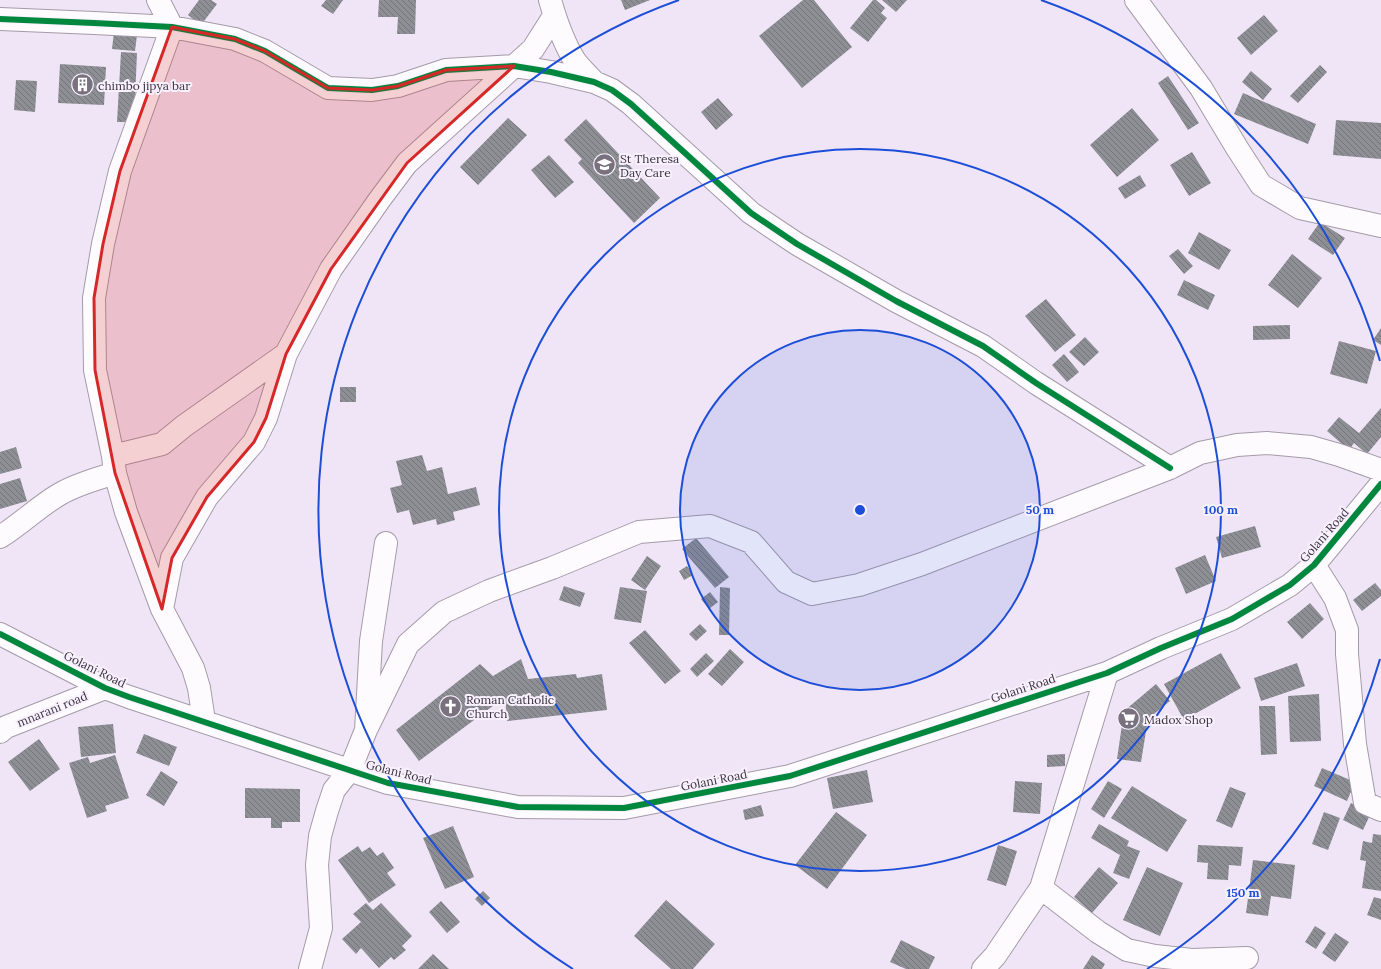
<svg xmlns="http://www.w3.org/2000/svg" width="1381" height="969" font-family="Lora,serif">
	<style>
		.building { fill: url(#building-back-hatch) }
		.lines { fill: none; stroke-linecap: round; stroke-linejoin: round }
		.minor-casing { stroke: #a49ba8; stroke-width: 24 }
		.minor { stroke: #fdfbfe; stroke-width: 22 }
		.cycleway-casing { stroke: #f8f1fd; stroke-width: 8 }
		.cycleway { stroke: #00873e; stroke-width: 6 }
		.marked { fill: #d62828; fill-opacity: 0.2; stroke: #d62828; stroke-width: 3; stroke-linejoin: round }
		.ring { fill: none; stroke: #1d4ed8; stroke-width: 2 }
		.labels { text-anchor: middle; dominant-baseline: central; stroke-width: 4; stroke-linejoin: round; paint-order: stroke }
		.poi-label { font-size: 12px; fill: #39323d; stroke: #f8f1fd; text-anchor: start }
		.street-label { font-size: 12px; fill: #39323d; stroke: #f8f1fd }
		.centre { fill: #1d4ed8; stroke: #f8f1fd; stroke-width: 2 }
		.ring-label { font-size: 12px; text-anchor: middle; font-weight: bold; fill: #1d4ed8; stroke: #f8f1fd; stroke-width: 4; stroke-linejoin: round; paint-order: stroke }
	</style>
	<defs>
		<pattern id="building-back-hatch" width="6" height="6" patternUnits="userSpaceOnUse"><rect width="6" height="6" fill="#8d8f95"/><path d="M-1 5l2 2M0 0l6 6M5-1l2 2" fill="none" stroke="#74757b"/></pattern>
	</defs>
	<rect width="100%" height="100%" fill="#f0e5f6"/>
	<path class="building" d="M199 0H211L217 4 201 25 188 15Z
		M326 0H343L333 14 321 6Z
		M379 0H416L415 34H397L398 17H378Z
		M621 0H650L625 10Z
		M803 0H814L852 47 802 88 759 36Z
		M873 0H876L885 8 881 13 887 18 868 42 850 28Z
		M882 0H907L896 12Z
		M1264 15 1278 31 1251 55 1237 38Z
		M114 32 137 35 135 51 112 49Z
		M121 52 137 53 134 122H117Z
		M60 64 106 67 104 105 58 103Z
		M1320 65 1327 72 1298 103 1290 96Z
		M1251 71 1272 89 1263 100 1242 82Z
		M1168 76 1199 123 1188 130 1158 83Z
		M16 80 37 81 35 112 14 110Z
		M1243 93 1316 124 1308 144 1234 114Z
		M718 98 733 115 716 130 701 112Z
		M1132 108 1159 140 1117 177 1090 145Z
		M508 118 527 135 478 185 460 167Z
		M586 119 660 198 634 223 578 163 582 159 564 140Z
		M1336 120 1381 123V159L1333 155Z
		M1192 152 1211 183 1189 196 1170 165Z
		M549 155 574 182 555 198 531 170Z
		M1140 175 1146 186 1125 199 1118 188Z
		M1320 222 1345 238 1333 255 1308 239Z
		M1199 232 1231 250 1219 270 1188 253Z
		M1178 249 1193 266 1184 274 1169 256Z
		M1292 254 1322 278 1298 308 1268 285Z
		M1184 280 1215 295 1208 310 1177 295Z
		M1046 299 1076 335 1055 352 1025 316Z
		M1290 325V339L1253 340V326Z
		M1381 328V345L1373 340Z
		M1085 337 1099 352 1084 366 1069 352Z
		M1339 341 1376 351 1367 384 1330 374Z
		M1064 354 1079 372 1067 382 1052 365Z
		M340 387H356V402H340Z
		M1381 408V437L1367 454 1354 443 1349 450 1327 431 1339 417 1359 433Z
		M16 447 22 468 0 474V452Z
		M422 455 427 471 442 467 448 494 476 487 480 505 453 512 455 520 437 525 436 519 413 525 409 510 397 513 390 488 402 485 396 461Z
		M20 478 27 501 0 509V484Z
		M1255 526 1261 547 1222 558 1216 537Z
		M696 538 729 577 715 588 682 549Z
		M1205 555 1216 581 1186 594 1175 568Z
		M647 556 661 566 645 590 631 580Z
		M687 566 693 575 684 580 679 571Z
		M1375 583 1381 590V596L1362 611 1353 600Z
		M564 586 585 593 580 607 559 600Z
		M620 587 647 591 641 623 614 619Z
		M720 587 730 588 729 635H719Z
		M710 592 718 602 709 609 701 599Z
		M1310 603 1324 619 1302 639 1287 622Z
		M700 624 707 631 696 641 689 634Z
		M645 630 681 671 665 684 629 643Z
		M730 649 744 662 722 686 708 674Z
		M706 653 714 661 697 677 690 669Z
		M1221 653 1241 688 1184 720 1164 684Z
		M521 659 528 679 576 674 577 678 602 674 607 710 507 721 505 697 419 761 396 730 480 664 493 676Z
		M1297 663 1305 686 1261 701 1254 678Z
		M1156 684 1170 701 1148 719 1141 762 1117 759 1124 711Z
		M1319 694 1321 741 1290 742 1288 696Z
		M1259 706H1275L1277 754 1261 755Z
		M113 724 116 753 81 757 78 727Z
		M144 734 177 747 169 766 136 753Z
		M39 739 60 769 30 791 8 762Z
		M1065 754V766L1047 767V755Z
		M115 755 129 798 105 806 107 811 87 818 69 763 88 757 90 763Z
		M1322 768 1355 782 1347 801 1314 786Z
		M867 770 873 802 833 809 827 778Z
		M161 771 178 782 164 806 146 795Z
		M1015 781 1042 783 1040 814 1013 812Z
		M1108 781 1122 789 1104 818 1091 809Z
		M1132 786 1187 820 1167 852 1111 818Z
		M1230 787 1246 793 1232 828 1216 821Z
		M245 788 300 789V822H282V828H271V818H245Z
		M1351 803 1371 813 1363 830 1343 820Z
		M761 805 764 816 745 820 743 810Z
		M836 812 867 835 827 889 795 865Z
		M1324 812 1340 818 1328 850 1312 844Z
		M1099 824 1129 841 1127 846 1140 851 1129 879 1113 873 1120 855 1091 838Z
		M453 826 474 877 445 889 423 838Z
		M1373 834 1381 835V891L1362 888 1366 861 1360 860 1363 841 1372 843Z
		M998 845 1017 851 1006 886 987 880Z
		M1198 845 1243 847 1241 866 1229 865 1228 880 1207 879 1208 863 1197 862Z
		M358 846 362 852 370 847 377 856 383 852 394 868 387 873 396 885 369 903 338 860Z
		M1253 860 1295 865 1291 899 1271 896 1268 916 1246 913Z
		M1099 867 1118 883 1092 913 1074 897Z
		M1147 867 1183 883 1160 936 1123 920Z
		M483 891 490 898 482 906 475 899Z
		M1374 897 1381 899V920L1367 915Z
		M666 900 715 944 693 969H671L634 936Z
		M441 901 460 922 447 933 429 912Z
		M366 903 373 910 381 903 412 936 402 946 406 950 394 960 391 957 379 968 361 948 356 954 342 939 361 922 353 914Z
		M1315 926 1326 933 1316 949 1305 942Z
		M1335 933 1349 942 1335 962 1322 953Z
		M901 940 935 957 929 969H906L890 962Z
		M433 954 449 969H418Z
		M1092 955 1105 964 1102 969H1083Z"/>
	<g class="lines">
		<defs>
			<path id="minor" d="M158 0 172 27 120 171 103 244 94 298 95 370 113 456 115 473 126 512 162 609 193 668 199 688 204 721
				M550 0C556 21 563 42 575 61 580 68 588 75 594 82
				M1136 0 1201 88 1237 148 1261 185 1300 208 1381 226
				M0 19 94 23 172 27 235 39 265 51 328 88 372 90 398 86 446 70 514 66 551 72 594 82 612 90 631 104 751 213 797 244 896 301 983 346 1036 383 1170 468
				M113 456 162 444 184 426 286 354 331 269 380 199 407 163 533 49 554 16
				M0 537C21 524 39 506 60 494 77 484 97 479 115 473
				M1314 565 1335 598 1347 630V654L1355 744 1365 803 1381 810
				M162 609 172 558 207 497 254 442 266 418 286 354
				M0 634 105 688 129 697 388 783 518 807 624 808 790 776 1107 673 1161 648 1232 619 1290 585 1314 565 1381 484
				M366 730 408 644 444 612 489 591 552 568 639 532 710 526 751 542 786 582 812 594 859 585 922 564 1170 468 1200 453 1237 445 1267 443 1311 447 1339 455 1381 470
				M0 732 6 727 105 688
				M1041 888 1098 932 1127 950 1155 956 1192 960 1247 958
				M310 969 321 928 317 865 320 836 327 811 334 790 350 770 366 730 371 641 386 543
				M983 969 995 956 1041 888 1107 673"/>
		</defs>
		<use href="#minor" class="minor-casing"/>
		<use href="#minor" class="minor"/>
		<defs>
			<path id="cycleway" d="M0 19 94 23 172 27 235 39 265 51 328 88 372 90 398 86 446 70 514 66 551 72 594 82 612 90 631 104 751 213 797 244 896 301 983 346 1036 383 1170 468
				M0 634 105 688 129 697 388 783 518 807 624 808 790 776 1107 673 1161 648 1232 619 1290 585 1314 565 1381 484"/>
		</defs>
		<use href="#cycleway" class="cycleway-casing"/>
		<use href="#cycleway" class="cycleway"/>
	</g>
	<path class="marked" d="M172 27 235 39 265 51 328 88 372 90 398 86 446 70 514 66 407 163 331 269 286 354 266 418 254 442 207 497 172 558 162 609 115 473 95 370 94 298 103 244 120 171Z"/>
	<circle cx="860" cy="510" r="180" fill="#1d4ed8" fill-opacity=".12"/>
	<g class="ring">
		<circle cx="860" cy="510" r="180"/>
		<circle cx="860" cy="510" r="361"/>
		<path d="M1380 659A541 541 0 0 1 1147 969M573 969A541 541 0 0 1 679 0M1041 0A541 541 0 0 1 1380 361"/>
	</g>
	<defs>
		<symbol id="building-disc" viewBox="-11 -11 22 22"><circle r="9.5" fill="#79717e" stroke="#f8f1fd"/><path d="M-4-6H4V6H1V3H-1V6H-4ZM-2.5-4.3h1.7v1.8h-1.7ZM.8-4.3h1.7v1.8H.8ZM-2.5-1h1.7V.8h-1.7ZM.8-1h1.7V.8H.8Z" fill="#fff"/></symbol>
		<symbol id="school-disc" viewBox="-11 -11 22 22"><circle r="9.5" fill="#79717e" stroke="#f8f1fd"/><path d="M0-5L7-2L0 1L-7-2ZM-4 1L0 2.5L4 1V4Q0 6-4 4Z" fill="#fff"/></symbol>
		<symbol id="church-disc" viewBox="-11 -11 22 22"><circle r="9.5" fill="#79717e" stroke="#f8f1fd"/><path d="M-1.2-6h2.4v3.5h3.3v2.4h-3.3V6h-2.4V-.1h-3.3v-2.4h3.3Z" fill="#fff"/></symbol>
		<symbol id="supermarket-disc" viewBox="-11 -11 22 22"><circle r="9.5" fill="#79717e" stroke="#f8f1fd"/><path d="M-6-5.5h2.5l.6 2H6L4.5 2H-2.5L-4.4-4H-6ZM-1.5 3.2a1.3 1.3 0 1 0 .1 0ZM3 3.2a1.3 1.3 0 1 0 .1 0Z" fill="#fff"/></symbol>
	</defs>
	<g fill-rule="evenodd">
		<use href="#building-disc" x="70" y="72" width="25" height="25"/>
		<use href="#school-disc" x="592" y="152" width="25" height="25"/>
		<use href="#church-disc" x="438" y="694" width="25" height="25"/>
		<use href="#supermarket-disc" x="1116" y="706" width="25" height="25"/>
	</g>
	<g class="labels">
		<g class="poi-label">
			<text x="98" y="85">chimbo jipya bar</text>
			<text x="620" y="158">St Theresa<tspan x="620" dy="14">Day Care</tspan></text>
			<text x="466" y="699">Roman Catholic<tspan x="466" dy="14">Church</tspan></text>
			<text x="1144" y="719">Madox Shop</text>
		</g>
		<g class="street-label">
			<text transform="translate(1324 535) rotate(-49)">Golani Road</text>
			<text transform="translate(95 669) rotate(26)">Golani Road</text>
			<text transform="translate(1023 688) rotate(-18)">Golani Road</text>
			<text transform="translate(52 709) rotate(-22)">mnarani road</text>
			<text transform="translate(399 772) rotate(14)">Golani Road</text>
			<text transform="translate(714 780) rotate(-11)">Golani Road</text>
		</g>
	</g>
	<circle cx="860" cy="510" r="6" class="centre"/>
	<g class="ring-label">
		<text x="1040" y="514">50 m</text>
		<text x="1221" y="514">100 m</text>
		<text x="1243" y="897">150 m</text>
	</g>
</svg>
